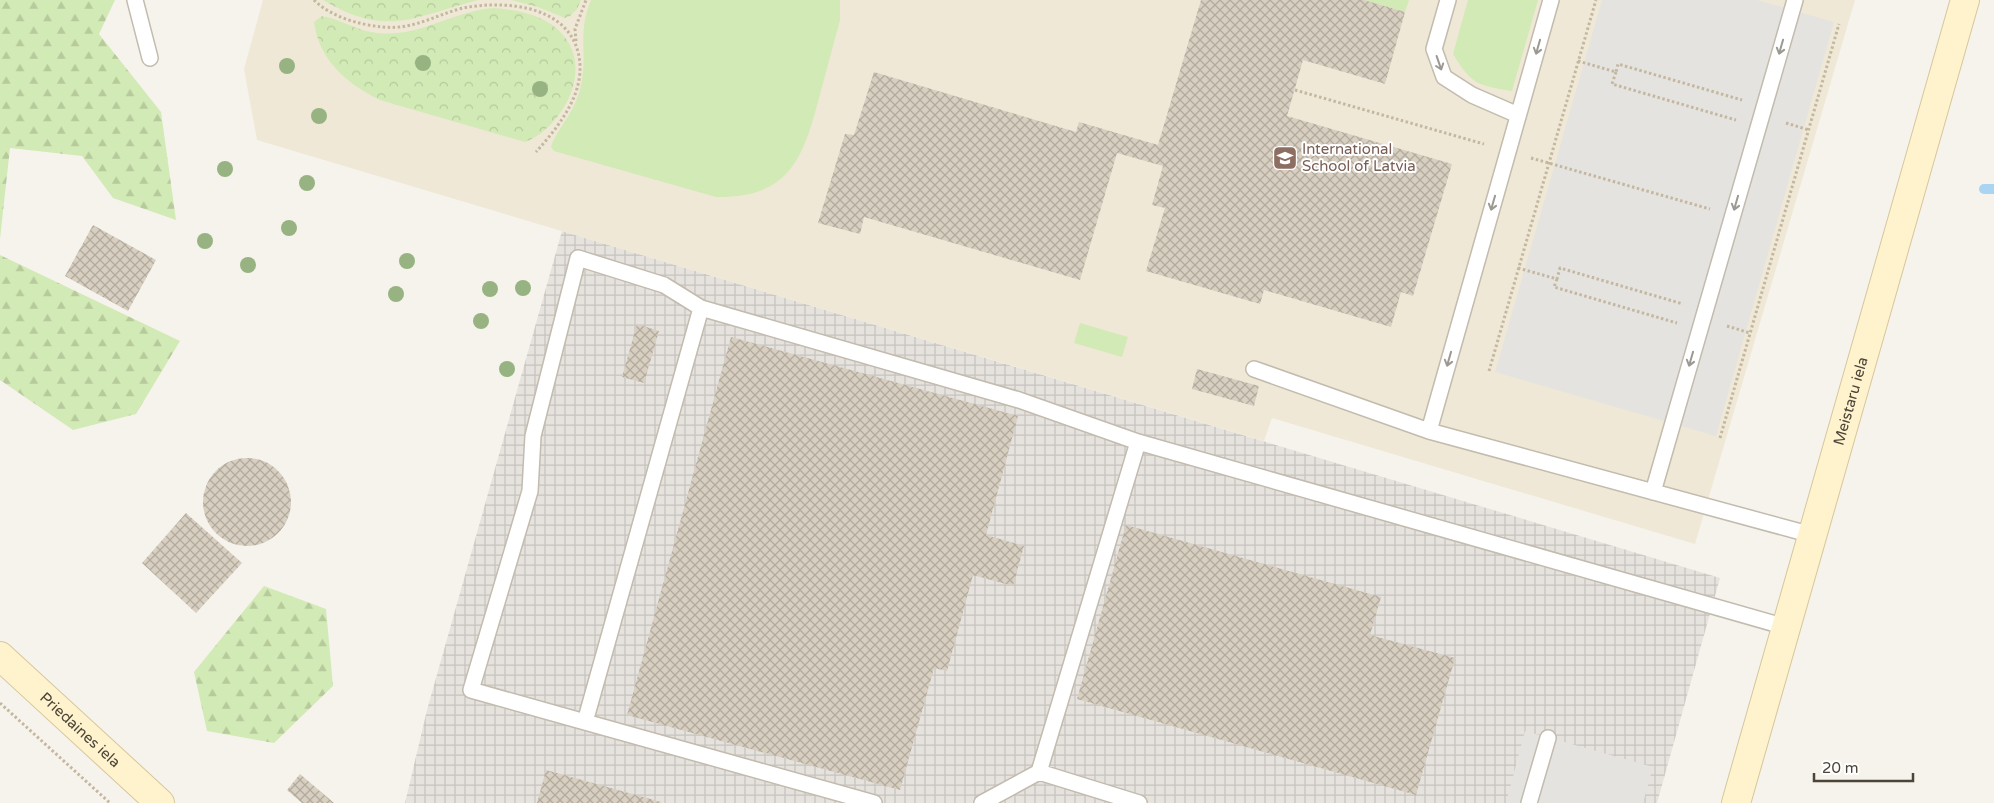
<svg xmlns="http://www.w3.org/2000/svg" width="1994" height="803" font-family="'Varela Round',sans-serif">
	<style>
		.industrial { fill: url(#industrial-grid) }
		.education { fill: #efe8d6 }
		.green { fill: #d2eab5 }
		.forest { fill: url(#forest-firs) }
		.park { fill: url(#park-crowns) }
		.parking { fill: #e5e3e0 }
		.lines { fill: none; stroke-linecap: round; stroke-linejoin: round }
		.stream { stroke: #a9d4f2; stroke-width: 10 }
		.building { fill: url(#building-cross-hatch) }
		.lane-casing { stroke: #c2bbae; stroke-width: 18 }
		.secondary-casing { stroke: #d6c79b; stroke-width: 30 }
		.path { stroke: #c4b79f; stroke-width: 3; stroke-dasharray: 2.5 2.5; stroke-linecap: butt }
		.lane { stroke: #fff; stroke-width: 15 }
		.secondary { stroke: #fff3cd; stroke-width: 28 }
		.tree { fill: #97b381 }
		.oneway { stroke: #9c9892 }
		.labels { text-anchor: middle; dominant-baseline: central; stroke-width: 4; stroke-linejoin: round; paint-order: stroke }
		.education-label { font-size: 15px; fill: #785e54; stroke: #fff; text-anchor: start }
		.street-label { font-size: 15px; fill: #4b4439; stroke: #fff }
	</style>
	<defs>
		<pattern id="industrial-grid" width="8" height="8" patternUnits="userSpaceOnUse" patternTransform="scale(1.25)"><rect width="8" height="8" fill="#e6e2dd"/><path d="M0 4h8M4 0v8" fill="none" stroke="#c7c3be"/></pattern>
		<pattern id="forest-firs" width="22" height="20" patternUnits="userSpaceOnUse" patternTransform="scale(1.25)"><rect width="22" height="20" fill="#d2eab5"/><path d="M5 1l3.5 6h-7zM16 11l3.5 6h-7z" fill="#b6ca9c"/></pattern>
		<pattern id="park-crowns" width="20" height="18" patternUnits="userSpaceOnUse" patternTransform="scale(1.25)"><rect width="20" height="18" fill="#d2eab5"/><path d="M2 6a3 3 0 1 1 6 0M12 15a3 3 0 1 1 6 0" fill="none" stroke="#b6ca9c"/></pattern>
		<pattern id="building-cross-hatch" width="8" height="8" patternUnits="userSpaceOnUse" patternTransform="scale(1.25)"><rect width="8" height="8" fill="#d8cfc1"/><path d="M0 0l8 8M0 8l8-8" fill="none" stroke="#b1aa9e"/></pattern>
	</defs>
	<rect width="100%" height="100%" fill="#f6f3ec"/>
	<path class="industrial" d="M562 231 1720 578 1657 803H405L427 710Z"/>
	<path class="education" d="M263 0H1855L1695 544 1272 418 1264 441 257 140 244 69Z"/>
	<path class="green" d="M591 0H840V20C833 46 826 72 819 98 803 159 789 198 716 197L554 151 551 147 553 141C563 122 577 107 581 85 588 53 577 33 591 0Z
		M1364 0H1409L1405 12Z
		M1468 0H1538L1512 91C1477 85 1472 85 1453 54Z
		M1080 323 1128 337 1122 357 1074 343Z"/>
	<path class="forest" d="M0 0H115L99 34 161 112 176 220 113 198 82 156 10 148 0 239Z
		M0 255 180 341 136 414 73 430 0 380Z
		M264 586 326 609 333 686 274 743 207 731 194 672Z"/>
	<path class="park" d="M323 0H478C413 17 387 38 323 0Z
		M511 0H581L577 9 570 16 565 18 538 7Z
		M493 8C518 10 546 15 563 35 594 70 562 128 525 142L380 100C347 84 319 60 314 22L322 16C341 19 357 31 377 33 419 38 453 11 493 8Z"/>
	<path class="parking" d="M1602 0H1757L1834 22 1716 436 1495 372Z
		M1525 731 1653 767 1643 803H1506Z"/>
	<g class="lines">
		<path class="stream" d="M1984 189H1994"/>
	</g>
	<path class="building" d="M1201 0H1364L1405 12 1385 84 1303 60 1287 116 1452 164 1413 296 1401 292 1391 327 1264 290 1260 304 1146 271 1165 208 1152 205 1163 166 1117 153 1080 280 864 217 860 234 818 223 845 134 854 135 874 72 1076 132 1079 122 1158 145Z
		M93 225 156 260 128 311 65 276Z
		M637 324 659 331 644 383 622 377Z
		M731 337 1018 416 986 535 1024 546 1013 586 973 575 947 671 934 668 900 790 627 715Z
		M1197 369 1259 386 1254 406 1192 389Z
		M203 502a44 44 0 1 1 88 0a44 44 0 1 1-88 0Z
		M186 513 242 563 196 613 142 563Z
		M1126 525 1381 597 1370 635 1455 658 1416 795 1077 699Z
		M546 770 661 802V803H537Z
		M300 774 334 803H302L287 790Z"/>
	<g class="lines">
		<defs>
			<path id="lane" d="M135 0 150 58
				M1448 0 1434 49 1444 77 1472 95 1518 115
				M1254 369 1429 431 1812 535
				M1429 431 1551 0
				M1653 492 1795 0
				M585 722 471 690 530 491 533 436 578 258 664 285 701 308
				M874 803 585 722 701 308 1019 400 1138 442
				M982 803 1039 772
				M1139 803 1039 772 1138 442 1786 627
				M1529 803 1548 738"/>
			<g id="secondary">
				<path id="s1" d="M0 656 160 803"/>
				<path id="s2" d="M1736 803 1965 0"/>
			</g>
		</defs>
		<use href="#lane" class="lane-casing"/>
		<use href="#secondary" class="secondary-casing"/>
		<path class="path" d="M314 0C331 17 360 25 383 27 414 30 435 15 463 8 504 0 566 5 578 52 588 90 560 125 536 152
			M576 41 575 29 586 0
			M1578 61 1616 72 1618 64 1742 100
			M1616 72 1612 84 1736 120
			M1295 90 1484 144
			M1786 123 1809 130
			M1531 158 1710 209
			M1518 268 1557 279 1560 268 1683 304
			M1557 279 1554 287 1677 323
			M1727 326 1750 333
			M1489 371 1596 0
			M1720 438 1839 24
			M0 703 110 803"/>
		<use href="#lane" class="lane"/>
		<use href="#secondary" class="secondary"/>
	</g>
	<g class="tree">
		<circle cx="423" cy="63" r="8"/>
		<circle cx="287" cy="66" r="8"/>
		<circle cx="540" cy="89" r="8"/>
		<circle cx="319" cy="116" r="8"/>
		<circle cx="225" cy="169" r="8"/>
		<circle cx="307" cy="183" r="8"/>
		<circle cx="289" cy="228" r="8"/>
		<circle cx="205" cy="241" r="8"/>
		<circle cx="407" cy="261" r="8"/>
		<circle cx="248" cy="265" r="8"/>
		<circle cx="523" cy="288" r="8"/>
		<circle cx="490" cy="289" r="8"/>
		<circle cx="396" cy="294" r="8"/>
		<circle cx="481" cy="321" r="8"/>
		<circle cx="507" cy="369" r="8"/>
	</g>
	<defs><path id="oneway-shaft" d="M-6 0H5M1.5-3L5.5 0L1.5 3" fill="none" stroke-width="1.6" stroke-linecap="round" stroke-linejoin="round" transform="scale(1.25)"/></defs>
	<g class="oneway">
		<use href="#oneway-shaft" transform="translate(1538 47) rotate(106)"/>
		<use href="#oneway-shaft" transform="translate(1781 47) rotate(106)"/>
		<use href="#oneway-shaft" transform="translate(1439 63) rotate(71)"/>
		<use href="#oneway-shaft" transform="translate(1493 203) rotate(106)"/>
		<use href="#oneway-shaft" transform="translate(1736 203) rotate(106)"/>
		<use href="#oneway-shaft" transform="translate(1449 359) rotate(106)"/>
		<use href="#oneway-shaft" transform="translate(1691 359) rotate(106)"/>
	</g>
	<defs>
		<symbol id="school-square" viewBox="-11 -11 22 22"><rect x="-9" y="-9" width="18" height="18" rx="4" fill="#8d6e63" stroke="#fff"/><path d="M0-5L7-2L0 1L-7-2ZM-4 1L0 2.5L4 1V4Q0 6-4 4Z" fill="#fff"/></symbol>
	</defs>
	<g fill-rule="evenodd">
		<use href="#school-square" x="1271" y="144" width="28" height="28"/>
	</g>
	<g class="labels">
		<g class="education-label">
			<text x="1302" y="149">International<tspan x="1302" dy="17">School of Latvia</tspan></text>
		</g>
		<g class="street-label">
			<text stroke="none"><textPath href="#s2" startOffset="418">Meistaru iela</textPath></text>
			<text stroke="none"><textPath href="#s1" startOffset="109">Priedaines iela</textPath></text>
		</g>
	</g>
	<path d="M1814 773v8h99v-8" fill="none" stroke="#4b4439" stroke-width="2.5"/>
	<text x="1822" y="773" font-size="15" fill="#4b4439" stroke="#ffffff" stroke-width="4" paint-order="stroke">20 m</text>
</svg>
